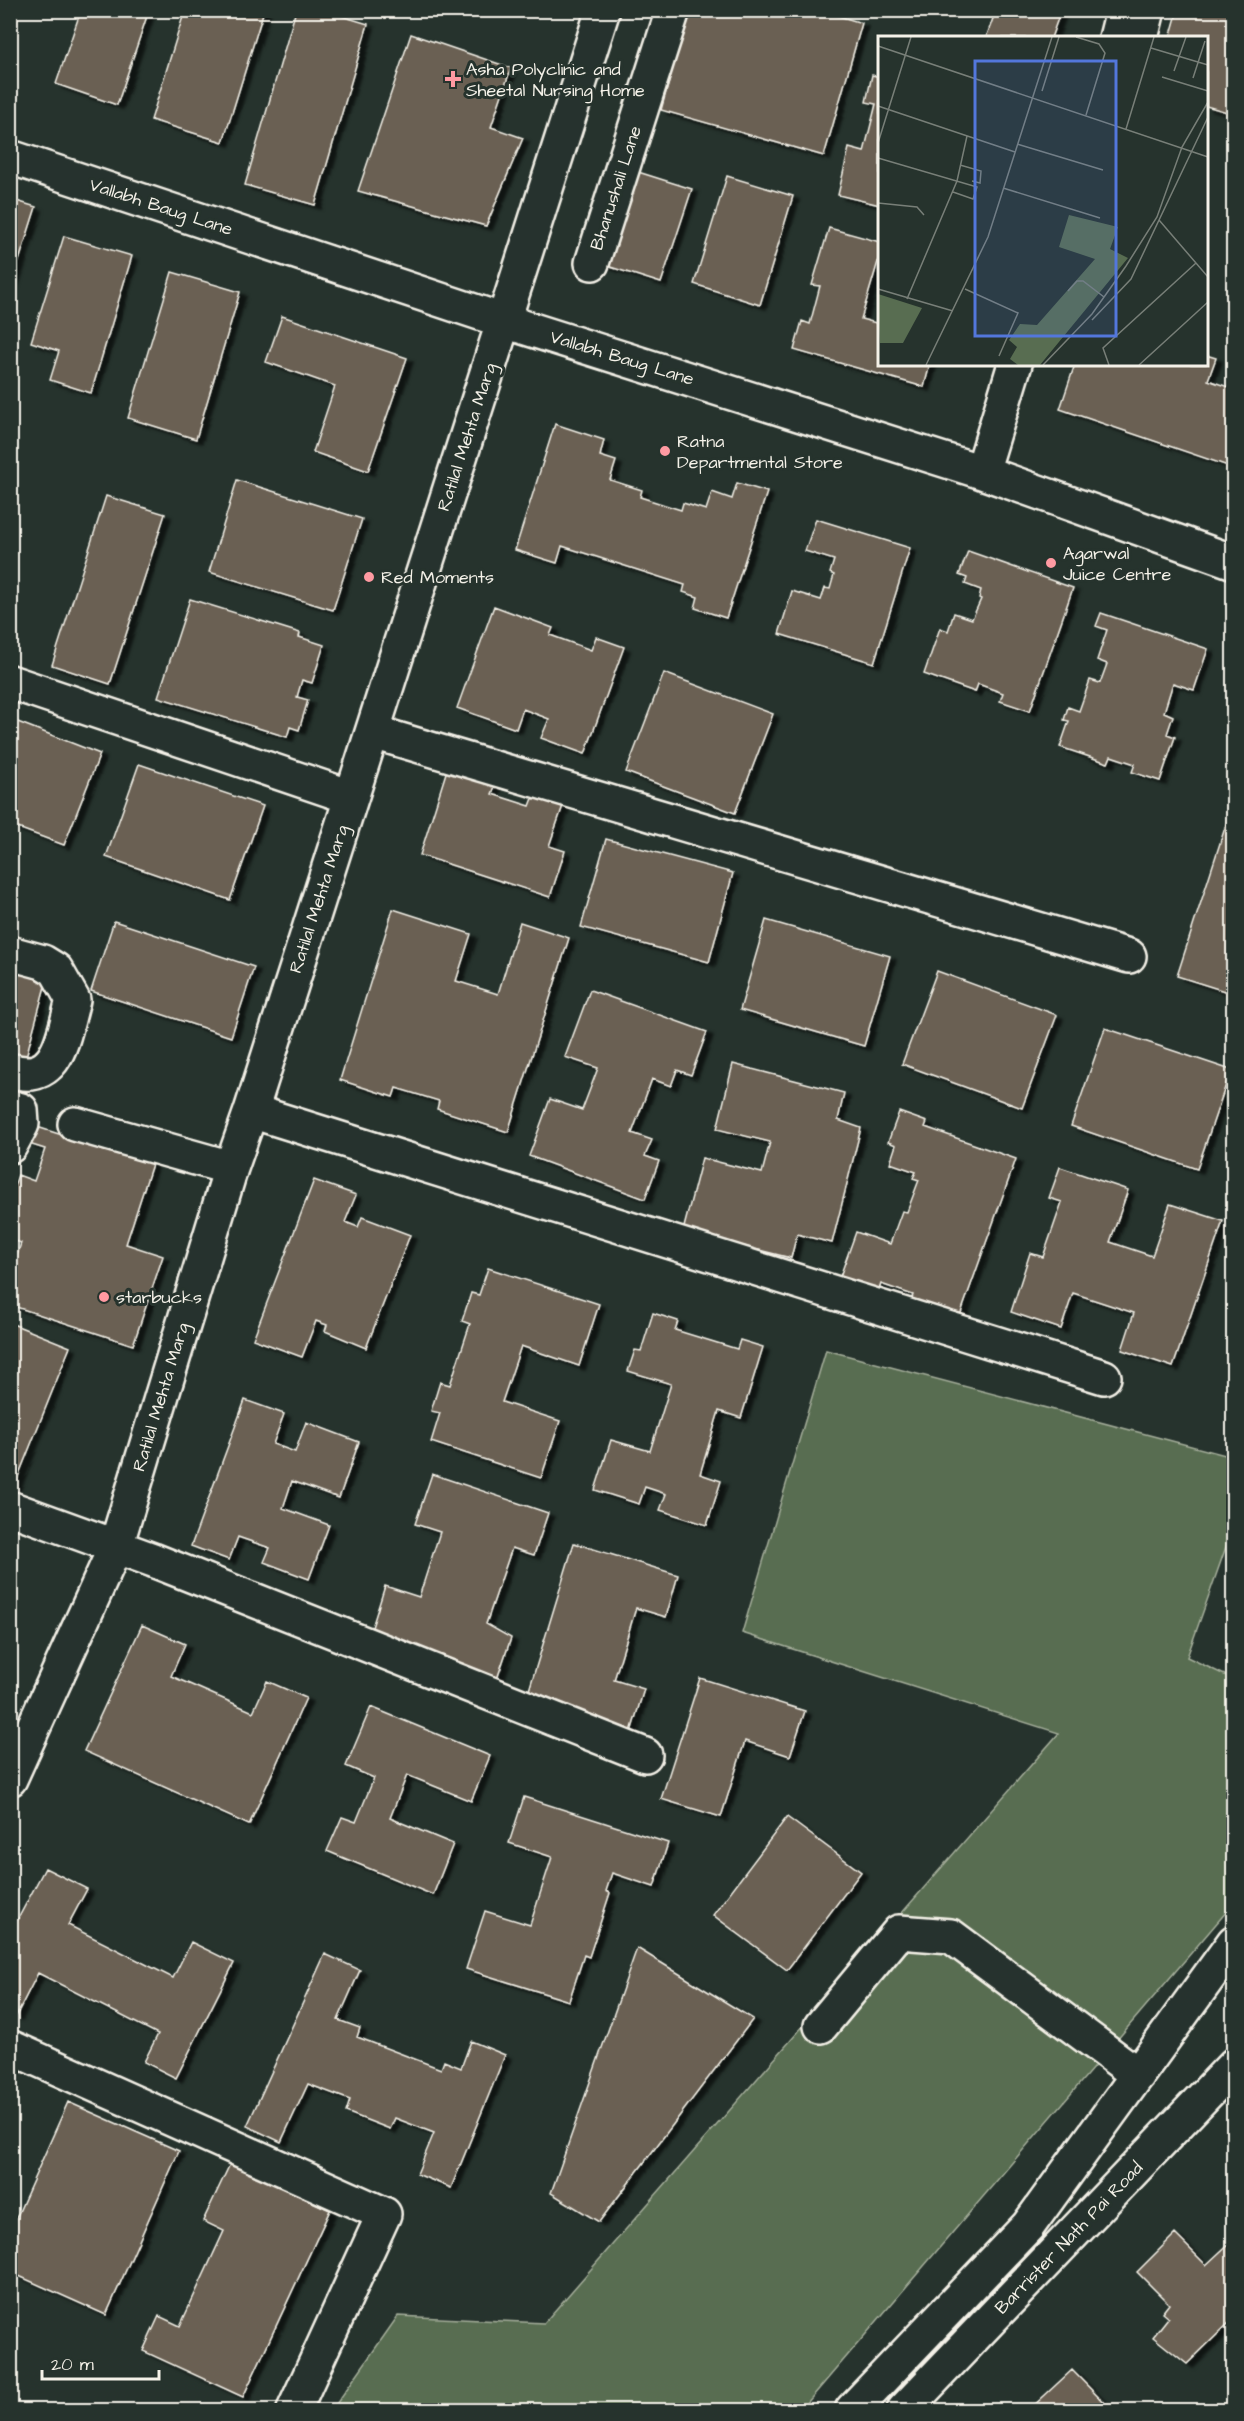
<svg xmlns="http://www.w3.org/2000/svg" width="1244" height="2421" font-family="'Architects Daughter',sans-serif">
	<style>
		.green { fill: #586d51; stroke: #a6af9c; stroke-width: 1.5 }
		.building { fill: #6a6053; stroke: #f4f1e8; stroke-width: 1.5; filter: url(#shadow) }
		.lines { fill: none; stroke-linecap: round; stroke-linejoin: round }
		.minor-casing { stroke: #f4f1e8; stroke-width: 38 }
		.minor { stroke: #26332d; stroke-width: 33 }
		.poi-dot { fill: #ff9aa2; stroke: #26332d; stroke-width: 2 }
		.labels { text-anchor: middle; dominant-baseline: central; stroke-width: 6; stroke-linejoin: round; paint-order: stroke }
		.poi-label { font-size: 18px; fill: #f4f1e8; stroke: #26332d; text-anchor: start }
		.street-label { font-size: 18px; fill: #f4f1e8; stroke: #26332d }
		.inset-road { fill: none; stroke: #787f78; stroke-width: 1.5 }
		.view { fill: #5377dc; fill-opacity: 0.15; stroke: #5377dc; stroke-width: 3 }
		.inset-edge { fill: none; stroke: #f4f1e8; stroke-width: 3 }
	</style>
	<defs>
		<filter id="shadow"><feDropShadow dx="6" dy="4" stdDeviation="1.5" flood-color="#0009"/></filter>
	</defs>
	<rect width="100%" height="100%" fill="#26332d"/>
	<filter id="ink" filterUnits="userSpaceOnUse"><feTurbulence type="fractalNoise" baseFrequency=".0167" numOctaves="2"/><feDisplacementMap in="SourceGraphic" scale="12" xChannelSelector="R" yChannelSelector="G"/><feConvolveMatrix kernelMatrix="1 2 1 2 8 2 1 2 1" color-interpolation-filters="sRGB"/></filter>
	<g filter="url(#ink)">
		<path class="green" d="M826 1350 1233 1457V1527L1187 1657 1233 1679V1904L801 2410H332L398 2316 544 2323 1059 1733 742 1633Z"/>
		<path class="building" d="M81 10H149L117 105 56 84Z
			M185 10H264L223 142 151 120Z
			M296 10H322L368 24 315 205 245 185Z
			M689 10H819L862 23 824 156 661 110Z
			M996 10H1061L1051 38H986Z
			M1178 10H1234V114L1206 106V38H1170Z
			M411 34 511 68 491 127 523 138 486 226 358 191Z
			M872 75 880 77V205L838 195 849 148 864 152 876 104 866 102Z
			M635 171 692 189 661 283 604 265Z
			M727 176 793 196 760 305 694 284Z
			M10 199 36 207 10 289Z
			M829 228 880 242V255L861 319 880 324V364H930L924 387 794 350 802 321 810 324 820 286 812 285Z
			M64 236 132 256 91 393 50 380 59 351 31 342Z
			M172 272 240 292 196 439 128 418Z
			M282 316 407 358 368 471 313 452 335 386 266 362Z
			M1206 355 1216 358 1208 380 1234 389V468L1060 409 1075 364H1206Z
			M555 424 604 440 600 456 616 461 610 480 642 490 640 497 681 510 683 503 706 510 712 492 732 499 737 483 767 492 726 618 695 608 698 597 683 592 685 585 562 546 557 563 515 550Z
			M237 480 362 519 333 610 209 572Z
			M106 496 165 514 110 684 52 665Z
			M816 519 910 548 874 663 779 634 792 591 821 600 825 588 830 589 834 575 830 573 834 560 805 551Z
			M968 551 1073 588 1030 711 1000 701 1003 693 978 684 975 692 924 674 940 628 948 631 954 613 972 619 981 599 979 598 981 590 965 584 967 578 959 575Z
			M190 599 300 633 299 637 324 645 312 683 302 680 297 697 308 700 299 730 290 727 287 737 158 697Z
			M494 606 553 628 550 635 591 650 596 637 624 647 585 754 541 738 549 719 523 709 516 729 457 708Z
			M1101 613 1208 649 1194 690 1173 683 1164 712 1173 716 1167 734 1175 737 1160 781 1132 772 1135 764 1111 756 1108 763 1060 747 1069 721 1064 720 1068 707 1079 711 1090 680 1100 683 1107 664 1097 660 1107 630 1096 626Z
			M664 673 773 714 735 813 626 772Z
			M10 719 100 754 64 845 10 825Z
			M450 760 499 776 492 794 530 806 537 788 566 797 549 846 565 851 550 897 420 855Z
			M139 764 263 806 230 900 106 857Z
			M1232 806H1234V994L1177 976Z
			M606 839 733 873 709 962 581 927Z
			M393 909 471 934 456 981 498 994 520 922 569 938 508 1132 437 1109 439 1101 396 1088 393 1097 340 1080Z
			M766 920 890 956 864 1046 740 1010Z
			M114 921 254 967 231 1037 91 991Z
			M10 964 48 975 23 1068 10 1064Z
			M937 971 1057 1015 1022 1108 902 1064Z
			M590 990 707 1032 691 1075 677 1070 671 1086 652 1079 632 1133 652 1140 645 1156 659 1161 645 1199 529 1156 550 1099 582 1110 598 1068 565 1057Z
			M1105 1028 1231 1070 1197 1169 1071 1126Z
			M733 1064 844 1093 838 1120 861 1128 832 1243 797 1234 791 1258 683 1231 702 1158 762 1173 770 1142 717 1129Z
			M899 1112 927 1122 925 1127 1016 1159 957 1324 909 1307 913 1295 881 1284 877 1295 838 1282 856 1232 890 1244 902 1211 907 1212 919 1180 913 1178 916 1172 890 1163 896 1145 888 1142Z
			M34 1126 152 1164 126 1244 163 1256 133 1345 10 1305V1263L14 1265 21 1243 10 1239V1198L18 1175 34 1181 45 1149 29 1144Z
			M1060 1167 1128 1190 1110 1242 1152 1256 1170 1204 1223 1221 1173 1367 1122 1350 1134 1313 1073 1293 1061 1329 1011 1312 1030 1253 1043 1257 1062 1202 1049 1198Z
			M314 1180 356 1195 345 1222 358 1227 362 1217 410 1235 366 1348 325 1331 327 1325 316 1321 302 1357 253 1339Z
			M488 1268 599 1304 579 1366 521 1346 502 1402 560 1421 541 1478 431 1442 440 1413 431 1411 440 1382 450 1385 470 1324 462 1321 471 1293 479 1295Z
			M653 1313 678 1321 675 1330 737 1349 740 1340 763 1347 741 1418 719 1411 700 1474 721 1481 707 1525 660 1510 666 1494 645 1487 639 1504 595 1490 611 1440 650 1451 671 1384 628 1371 635 1350 641 1351Z
			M10 1323 70 1347 11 1494 10 1493Z
			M1234 1362V1386L1227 1380Z
			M245 1400 284 1414 273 1444 295 1452 306 1422 359 1442 339 1498 292 1481 283 1508 329 1525 309 1579 264 1562 270 1548 238 1537 229 1560 191 1546Z
			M432 1474 548 1513 534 1555 512 1548 486 1624 511 1638 496 1682 368 1640 385 1586 419 1597 440 1532 415 1524Z
			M574 1543 678 1575 666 1617 636 1608 614 1680 644 1689 631 1732 526 1700Z
			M142 1625 185 1644 171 1676 253 1712 267 1681 306 1698 249 1825 84 1751Z
			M700 1678 805 1711 790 1756 745 1741 721 1817 661 1799Z
			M371 1707 490 1756 471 1801 407 1775 390 1818 453 1844 433 1895 327 1851 342 1817 356 1822 374 1778 346 1766Z
			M524 1797 668 1843 654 1887 612 1873 606 1891 610 1893 589 1957 584 1955 569 2001 466 1969 485 1911 530 1925 552 1857 509 1843Z
			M787 1817 861 1872 787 1970 713 1915Z
			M45 1868 87 1889 68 1925 173 1978 191 1942 234 1963 176 2078 144 2062 158 2034 38 1973 16 2016 10 2013V1934Z
			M637 1948 753 2019 599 2222 551 2193Z
			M325 1954 360 1970 338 2020 360 2028 357 2037 441 2069 444 2061 461 2068 471 2041 505 2055 451 2188 417 2174 434 2133 395 2118 390 2129 346 2112 350 2100 308 2084 281 2142 247 2126Z
			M68 2102 179 2151 106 2315 10 2272V2232Z
			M230 2164 330 2210 243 2397 143 2351 159 2316 180 2326 224 2231 203 2221Z
			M1175 2234 1206 2265 1234 2239V2318L1187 2364 1153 2337 1168 2318 1162 2313 1169 2304 1137 2272Z
			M1072 2370 1111 2410H1029Z"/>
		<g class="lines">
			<defs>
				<path id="minor" d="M1116 38 1123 10
					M1141 38 1148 10
					M10 157 504 321 982 472 1234 562
					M592 263 673 10
					M982 472 1015 364
					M10 682 351 797
					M373 732 1129 956
					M10 953 43 962 56 970 73 1000C63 1035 59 1086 10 1070
					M10 1107 21 1110 22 1124 10 1146
					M251 1111 1104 1377
					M75 1124 231 1168
					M10 1508 153 1560 645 1755
					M10 1779 116 1546 231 1168 251 1111 603 10
					M821 2026 899 1932 951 1936 1138 2075
					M10 2047 384 2214 294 2410
					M852 2410 1028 2226 1234 1942
					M904 2410 1234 2065"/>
			</defs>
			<use href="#minor" class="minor-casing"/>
			<use href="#minor" class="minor"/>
		</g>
	</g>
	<g class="poi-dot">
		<path d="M450 70h6v6h6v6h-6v6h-6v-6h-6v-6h6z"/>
		<circle cx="665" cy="451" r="6"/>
		<circle cx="1051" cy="563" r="6"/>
		<circle cx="369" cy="577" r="6"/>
		<circle cx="104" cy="1297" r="6"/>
	</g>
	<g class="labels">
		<g class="poi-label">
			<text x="466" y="69">Asha Polyclinic and<tspan x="466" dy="21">Sheetal Nursing Home</tspan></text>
			<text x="677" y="441">Ratna<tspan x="677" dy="21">Departmental Store</tspan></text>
			<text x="1063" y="553">Agarwal<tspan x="1063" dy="21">Juice Centre</tspan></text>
			<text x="381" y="577">Red Moments</text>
			<text x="116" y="1297">starbucks</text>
		</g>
		<g class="street-label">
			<text transform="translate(616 188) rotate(-72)">Bhanushali Lane</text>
			<text transform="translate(161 207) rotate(18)">Vallabh Baug Lane</text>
			<text transform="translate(622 358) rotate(17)">Vallabh Baug Lane</text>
			<text transform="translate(467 437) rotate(-72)">Ratilal Mehta Marg</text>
			<text transform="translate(319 899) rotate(-72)">Ratilal Mehta Marg</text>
			<text transform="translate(161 1397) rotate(-73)">Ratilal Mehta Marg</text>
			<text transform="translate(1069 2238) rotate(-46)">Barrister Nath Pai Road</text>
		</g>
	</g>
	<g transform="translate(878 36)">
		<rect width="330" height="330" fill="#26332d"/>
		<path d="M191 179 240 191 232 213 250 222 162 329H140L132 323 139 311 131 304 142 288 159 289 217 223 181 211ZM0 258 44 272 25 307H2Z" fill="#586d51"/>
		<path class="inset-road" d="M198 1 221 8 227 17 208 79M0 10 330 121M273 12 330 29M296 35 308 1M284 41 330 55M315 42 327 5M164 55 181 1M0 70 137 116M248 93 276 1M0 107 33 1M139 108 225 134M0 122 99 151 95 163 75 156M82 129 103 135 102 147 94 145M125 152 222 182M0 167 39 171 46 179M281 184 330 241M0 253 75 275M87 253 140 277 121 320M190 255 199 245H205L226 261M29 263 79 145 89 100M214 284 253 243 330 81M48 329 110 201 174 1M165 329 214 278 248 230 279 181 304 111 330 66M231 329 225 312 318 227M261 329 330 266"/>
		<path class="view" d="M97 25H238V300H97Z"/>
		<rect width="330" height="330" class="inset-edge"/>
	</g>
	<rect width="1244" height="2421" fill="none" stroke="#26332d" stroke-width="36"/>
	<rect x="18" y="18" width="1208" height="2385" fill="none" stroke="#f4f1e8" stroke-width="2" filter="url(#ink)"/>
	<path d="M42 2370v9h117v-9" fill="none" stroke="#f4f1e8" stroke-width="3"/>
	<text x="51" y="2370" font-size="18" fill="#f4f1e8" stroke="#26332d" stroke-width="4.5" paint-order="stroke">20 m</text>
</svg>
